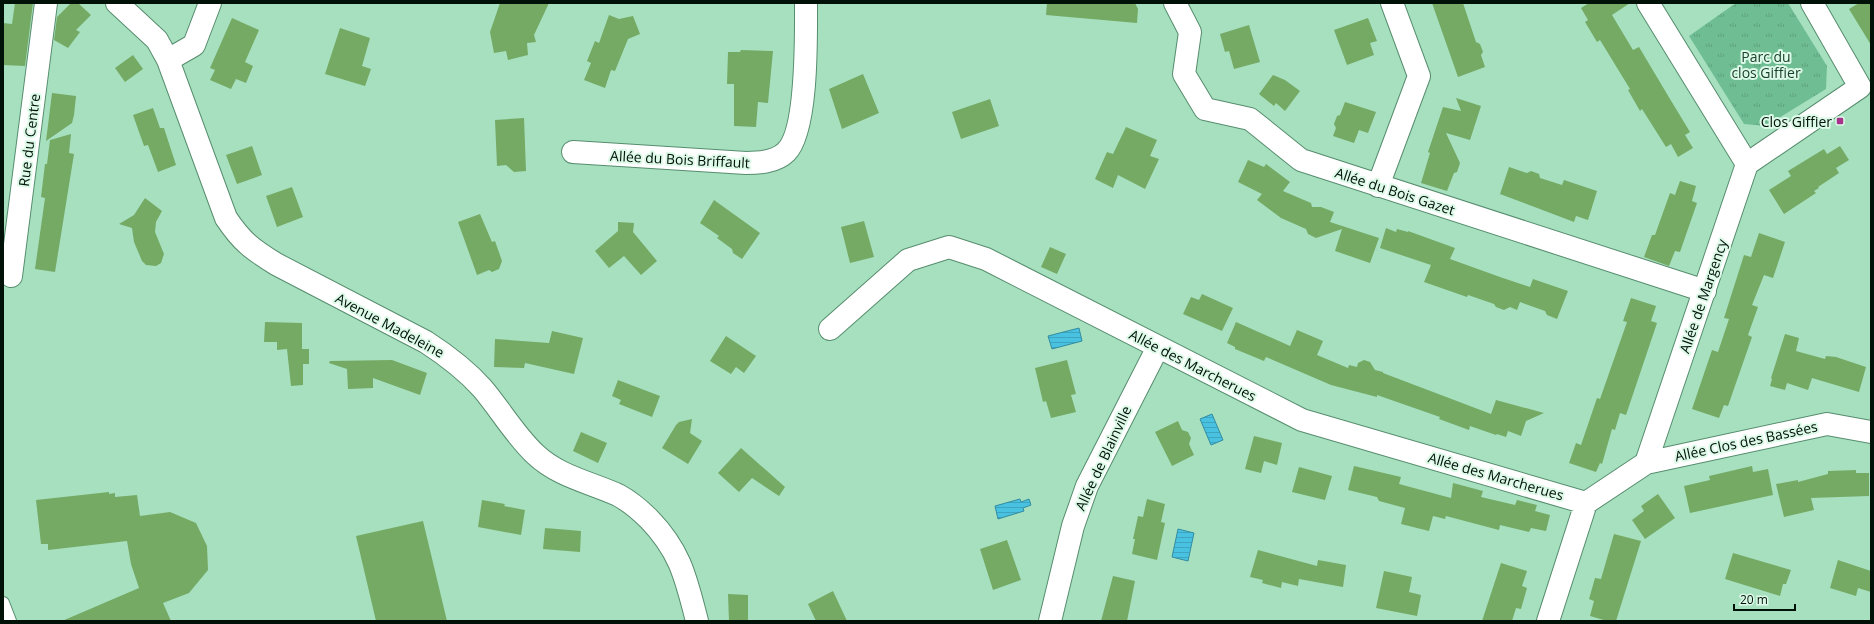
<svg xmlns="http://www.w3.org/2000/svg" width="1874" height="624" font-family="'Open Sans',sans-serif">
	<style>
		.park { fill: url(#park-tufts) }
		.water { fill: url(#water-rules); stroke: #338ca0 }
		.building { fill: #74aa64 }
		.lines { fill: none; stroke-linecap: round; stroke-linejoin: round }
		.lane-casing { stroke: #568d6e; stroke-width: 14 }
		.street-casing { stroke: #568d6e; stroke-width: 24 }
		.lane { stroke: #fff; stroke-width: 12 }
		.street { stroke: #fff; stroke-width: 22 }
		.poi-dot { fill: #a6328b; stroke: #ddfae8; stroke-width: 1.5 }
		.labels { text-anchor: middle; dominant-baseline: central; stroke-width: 4; stroke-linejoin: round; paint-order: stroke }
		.park-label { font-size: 14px; fill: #1a412d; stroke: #ddfae8 }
		.poi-label { font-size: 14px; fill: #001107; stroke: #ddfae8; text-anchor: end }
		.street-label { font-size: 14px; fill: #001107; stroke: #ddfae8 }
	</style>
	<defs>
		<pattern id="park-tufts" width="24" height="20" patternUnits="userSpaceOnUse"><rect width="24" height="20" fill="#6fbe93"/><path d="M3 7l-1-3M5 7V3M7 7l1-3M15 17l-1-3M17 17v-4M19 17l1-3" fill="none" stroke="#5ea27d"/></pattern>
		<pattern id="water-rules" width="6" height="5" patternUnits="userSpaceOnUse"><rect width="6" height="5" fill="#49c1e1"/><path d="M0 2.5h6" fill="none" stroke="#3ea5c0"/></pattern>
	</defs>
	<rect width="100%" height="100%" fill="#a7e0bf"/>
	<path class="park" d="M1736 3H1788L1827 66 1826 89 1766 126 1744 124 1689 36Z"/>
	<path class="water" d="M1079 328 1082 341 1052 349 1048 336Z
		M1212 414 1223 440 1211 445 1200 419Z
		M1020 499 1021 502 1029 499 1031 505 1023 508 1024 511 998 519 995 506Z
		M1178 529 1194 533 1188 561 1172 557Z"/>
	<path class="building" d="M15 3H33L25 66 3 65V23L12 24Z
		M71 3H78L91 15 76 30 80 32 68 48 54 40 57 17Z
		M500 3H549L534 35 536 42 527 43 528 55 508 60 506 51 494 53 490 32Z
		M1047 3H1135L1138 9 1137 23 1046 15Z
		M1432 3H1463L1476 42 1480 44 1483 52 1481 55 1485 67 1458 77Z
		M1589 3H1630L1612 15 1633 50 1639 47 1670 99 1690 132 1685 135 1693 148 1678 157 1671 144 1666 147 1642 109 1640 111 1628 90 1630 89 1600 40 1597 42 1585 22 1588 20 1581 8Z
		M1859 3H1871V45L1849 9Z
		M609 15 619 19 633 16 640 34 628 39 615 71 611 70 605 88 584 80 591 63 587 61 595 41 599 43Z
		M232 18 259 30 245 62 253 66 246 83 236 79 231 89 210 80 215 70 210 68Z
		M1368 18 1377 41 1370 43 1374 55 1347 65 1334 30Z
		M1249 25 1260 62 1234 69 1229 51 1225 52 1220 34Z
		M340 28 370 38 362 66 371 69 365 86 325 74Z
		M741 50 773 51 768 103 758 102 756 127 734 126V84H727L728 52H740Z
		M133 55 143 69 125 82 115 68Z
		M863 74 879 113 842 129 829 89Z
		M1273 75 1285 80 1300 91 1285 111 1276 103 1274 106 1259 94Z
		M52 93 76 96 74 115 72 123 46 141Z
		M1456 98 1481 106 1470 140 1446 133 1460 163 1457 172 1454 173 1447 191 1421 183 1430 153 1428 152 1443 107 1461 111Z
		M990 99 999 126 961 139 952 112Z
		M1345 102 1376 112 1368 133 1359 130 1354 143 1333 136 1336 128 1334 124 1337 116 1340 115Z
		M153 108 160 128H164L176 165 158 172 148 145 144 146 133 115Z
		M524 118 526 171 514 172 506 165 497 166 495 120Z
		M1126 127 1157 140 1150 156 1159 159 1145 189 1118 175 1113 188 1095 179 1107 152 1113 154Z
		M71 134 69 153 74 154 55 272 35 269 45 198 41 197 45 164H47L50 140Z
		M252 146 262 175 237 184 226 155Z
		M1840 146 1849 160 1836 168 1839 173 1818 187 1819 188 1814 191 1816 193 1784 214 1769 190 1791 176 1788 171 1824 149 1827 154Z
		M1248 160 1264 167 1266 164 1290 182 1283 191 1311 203 1312 207H1321L1334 212 1330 222 1379 238 1370 263 1335 251 1342 229 1316 238 1308 234 1306 229 1281 218 1257 200 1262 194 1238 182Z
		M1509 167 1527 173 1531 171 1539 174 1540 178 1562 185 1564 180 1597 191 1588 220 1576 216 1574 222 1500 194Z
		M1680 181 1696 186 1692 201 1697 203 1680 252 1675 251 1669 266 1644 257 1652 235H1655L1670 193 1675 195Z
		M292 187 303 217 277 227 266 196Z
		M145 198 162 211 156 222 155 232 164 254 161 263 156 266 146 265 142 261 134 242 132 228 119 224 134 215Z
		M714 200 760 233 742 259 733 253 732 249 717 238 719 236 700 223Z
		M480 214 492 242 495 241 502 261 499 269 492 272 489 270 477 275 458 222Z
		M864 221 874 257 850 263 841 227Z
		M618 222 634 223 633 232 657 261 641 275 624 256 609 268 595 251 618 231Z
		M1386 228 1396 232 1397 229 1408 232V231L1455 248 1450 259 1500 277 1530 287 1533 279 1568 291 1557 319 1547 315 1545 311 1520 302 1517 310 1510 307 1504 310 1496 307 1494 304 1468 295 1467 297 1424 282 1431 265 1380 248Z
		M1759 233 1785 242 1773 278 1764 275 1752 305 1758 307 1748 335 1752 337 1728 406 1724 405 1719 418 1692 409 1712 350 1718 352 1729 319 1724 318 1744 255 1751 257Z
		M1050 247 1066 254 1057 274 1041 267Z
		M1202 294 1233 308 1222 331 1183 314 1191 297 1199 300Z
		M1631 298 1656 306 1651 321 1657 323 1626 415 1620 413 1615 430 1612 429 1602 464 1600 463 1596 472 1569 463 1576 443 1581 445 1597 398 1600 399 1627 322 1623 321Z
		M265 322 302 323V349H309V364H303V385L291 386 287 349 277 350V342H264Z
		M1236 322 1290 346 1297 330 1323 341 1317 355 1348 368 1349 365 1357 367 1358 363 1364 360 1370 362 1375 370 1383 372V373L1491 414 1496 400 1544 413 1526 421 1521 436 1508 431 1506 437 1497 434 1496 435 1470 426 1469 430 1439 419 1440 417 1377 395V397L1331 385 1266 357 1264 361 1235 349V347L1227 343Z
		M552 331 583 338 574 374 525 363 524 368 494 367 495 339 549 343Z
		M1785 334 1799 338 1796 351 1825 359 1826 356 1836 357 1866 367 1859 392 1812 378 1808 390 1787 383 1785 390 1770 386 1772 379 1771 378Z
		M726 336 756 356 744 373 736 367 731 374 710 361Z
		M392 360 427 373 420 395 373 378V388L348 389 347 369 329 363 330 361Z
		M1067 360 1076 394 1071 395 1076 412 1051 418 1046 401 1043 402 1035 368Z
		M618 380 660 396 652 417 619 404 621 400 612 396Z
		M692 419 690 433 702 441 688 464 662 448 676 425 679 422Z
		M1178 421 1182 430 1188 432 1191 438 1189 444 1194 455 1172 466 1155 432Z
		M581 432 607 443 598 463 573 451Z
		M1254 436 1282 443 1277 465 1264 461 1261 473 1245 469Z
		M741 448 785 487 779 496 752 478 739 492 718 473Z
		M1354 466 1401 477 1399 484 1451 498 1453 483 1483 491 1481 497 1515 505 1517 500 1537 505 1535 511 1550 515 1546 531 1531 528 1529 532 1500 525 1499 530 1446 516 1445 519 1433 516 1429 531 1401 524 1405 508 1379 501 1377 497 1348 490Z
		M1752 466 1753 472 1768 469 1773 495 1690 513 1684 486 1710 480 1709 476Z
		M1299 467 1332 476 1325 500 1292 492Z
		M1856 470V473H1869V496L1811 498 1814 510 1784 517 1776 484 1798 480V482L1828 474V471Z
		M109 492V494L115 493V497L137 495 140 516 170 512 196 523 207 546 208 570 189 593 163 603 171 621H62L139 588 131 564 127 541 48 550V544H41L36 500Z
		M1658 494 1675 518 1645 539 1632 520 1644 511 1641 506Z
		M1147 499 1165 504 1161 522 1165 523 1157 560 1132 554 1135 539H1133L1138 516 1143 517Z
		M482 500 505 504 504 506 525 510 521 535 478 527Z
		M423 521 447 621H376L356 536Z
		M545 528 581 531 580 552 543 549Z
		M1614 534 1641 541 1616 621H1607L1590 616 1594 601 1589 599 1595 578 1601 579Z
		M1007 540 1021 580 993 590 980 549Z
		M1258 550 1317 566 1318 560 1346 565 1343 587 1299 579 1298 586 1282 582 1281 588 1262 583 1263 580 1250 577Z
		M1733 553 1791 570 1786 584H1783L1780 596 1725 579Z
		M1838 560 1871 571V592L1858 588 1856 596 1830 588Z
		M1501 563 1527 571 1522 586 1527 588 1521 609 1516 608 1512 621H1482Z
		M1384 571 1412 577 1409 592 1421 595 1417 616 1376 608Z
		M1113 576 1135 581 1127 621H1101Z
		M833 591 847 621H816L808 604Z
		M728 594 748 595V621H729Z"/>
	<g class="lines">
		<defs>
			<path id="lane" d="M3 603 10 621"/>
			<path id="street" d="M117 3 157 40 168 60 226 218C242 242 252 249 276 264L426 342C446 355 465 369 482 388 500 409 514 434 535 454 558 476 589 482 618 495 629 501 640 510 649 519 681 552 686 579 697 621
				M1175 3 1190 32 1184 74 1205 109 1250 119 1301 160 1705 291
				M1648 3 1747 164
				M168 60 194 45 210 3
				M573 152 746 163C759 163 776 162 786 152 808 131 806 34 806 3
				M1378 186 1419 76 1392 3
				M11 276 46 3
				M830 329 908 260 949 247 986 259 1302 420 1586 503
				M1646 463 1827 424 1871 432
				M1050 621 1073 526 1087 486 1158 347
				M1548 621 1586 503 1646 463 1747 164 1860 87 1812 3"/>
		</defs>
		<use href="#lane" class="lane-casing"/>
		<use href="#street" class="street-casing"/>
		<use href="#lane" class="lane"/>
		<use href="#street" class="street"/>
	</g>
	<rect class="poi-dot" x="1836" y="117" width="8" height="8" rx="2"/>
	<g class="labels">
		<g class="park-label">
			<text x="1766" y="56">Parc du<tspan x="1766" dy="16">clos Giffier</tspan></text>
		</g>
		<g class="poi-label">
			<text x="1832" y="121">Clos Giffier</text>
		</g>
		<g class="street-label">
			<text transform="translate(29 140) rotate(-83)">Rue du Centre</text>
			<text transform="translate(680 159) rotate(3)">Allée du Bois Briffault</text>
			<text transform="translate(1395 191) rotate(18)">Allée du Bois Gazet</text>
			<text transform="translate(1703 296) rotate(-71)">Allée de Margency</text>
			<text transform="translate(390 325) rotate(28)">Avenue Madeleine</text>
			<text transform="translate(1193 365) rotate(27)">Allée des Marcherues</text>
			<text transform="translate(1746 441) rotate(-12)">Allée Clos des Bassées</text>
			<text transform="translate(1103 458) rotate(-65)">Allée de Blainville</text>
			<text transform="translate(1496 476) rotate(16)">Allée des Marcherues</text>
		</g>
	</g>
	<rect width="1874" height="624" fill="none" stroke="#001107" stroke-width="8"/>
	<path d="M1734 604v6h61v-6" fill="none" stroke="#001107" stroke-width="2"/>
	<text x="1740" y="604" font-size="12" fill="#001107" stroke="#ddfae8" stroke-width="3" paint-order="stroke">20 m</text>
</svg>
